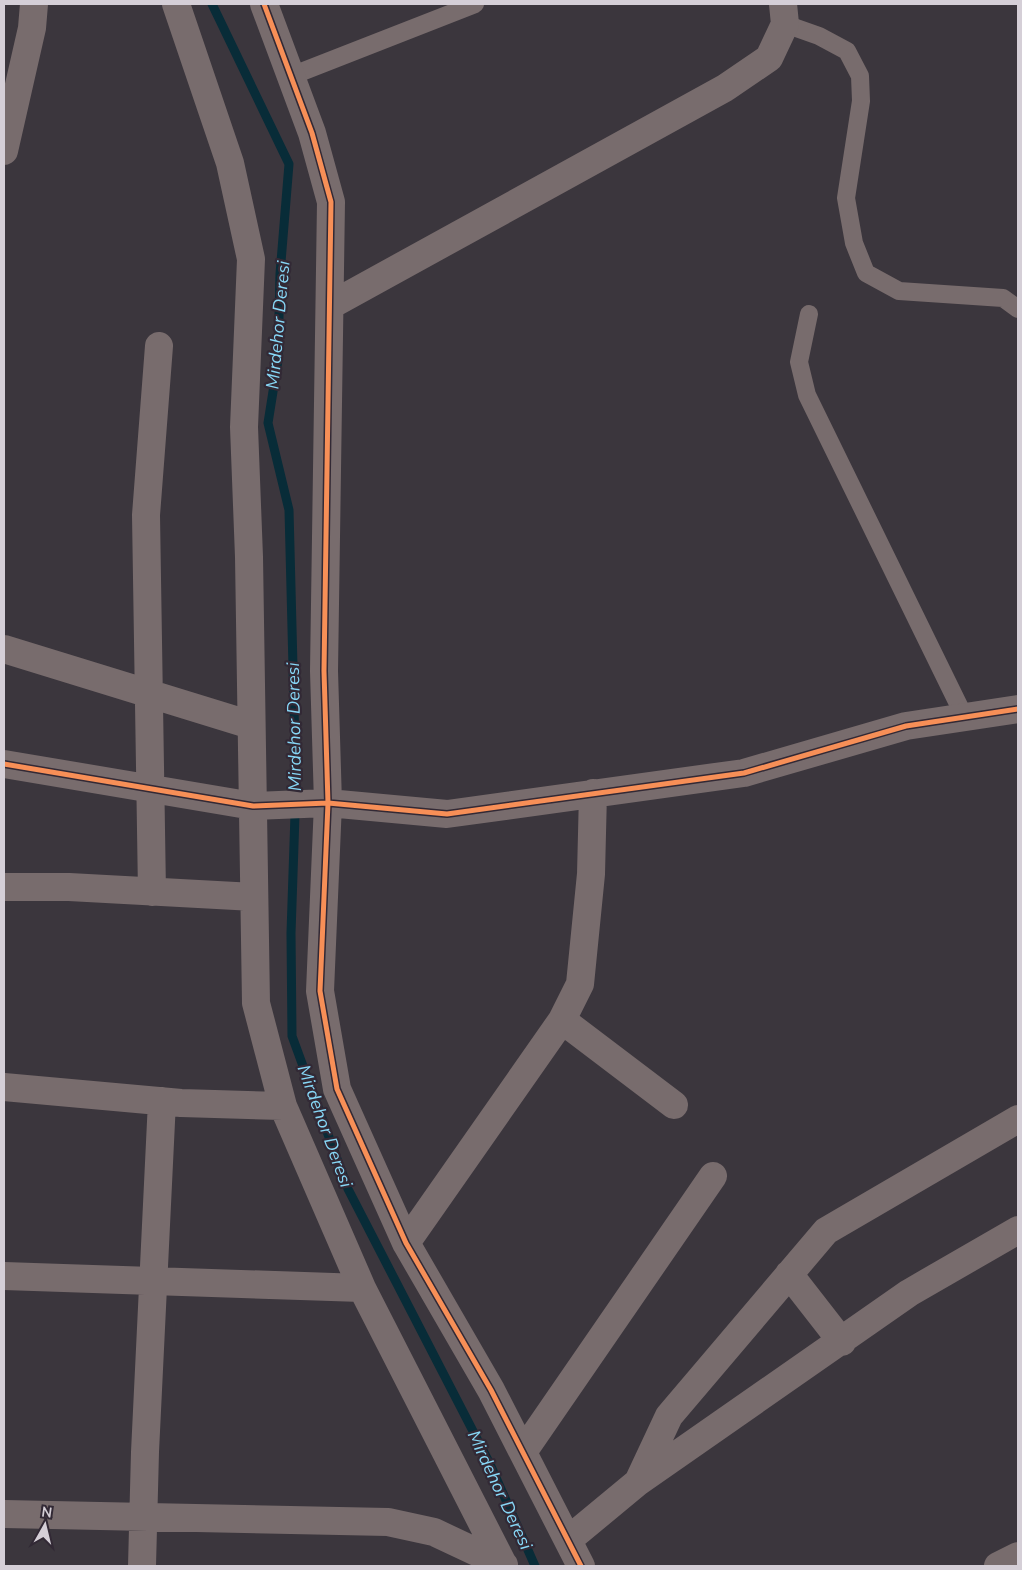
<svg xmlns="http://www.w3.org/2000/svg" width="1022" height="1570" font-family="'Nunito Sans',sans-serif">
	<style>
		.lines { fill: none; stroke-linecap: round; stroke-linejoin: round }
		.stream { stroke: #082c38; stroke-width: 9 }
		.lane { stroke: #786c6d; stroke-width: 18 }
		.street { stroke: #786c6d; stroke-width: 28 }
		.cycleway-casing { stroke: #322935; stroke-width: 8 }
		.cycleway { stroke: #f78f57; stroke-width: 5 }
		.labels { text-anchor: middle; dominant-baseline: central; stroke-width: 4.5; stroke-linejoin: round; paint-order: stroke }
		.water-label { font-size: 18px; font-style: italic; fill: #87d7f6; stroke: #322935 }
	</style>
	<rect width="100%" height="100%" fill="#3b363d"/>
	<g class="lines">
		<path class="stream" d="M212 4 289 164 280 274 278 360 268 423 289 510 296 785 291 933 292 1036 348 1189 490 1464 535 1566"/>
		<path class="lane" d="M785 24 819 36 847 51 860 76 861 101 846 198 854 243 866 273 899 291 1003 298 1018 309
			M291 76 475 4
			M809 314 799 362 807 395 965 718"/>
		<path class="street" d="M176 4 230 163 251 259 244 427 249 557 256 1003 283 1106 362 1288 504 1566
			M264 4 312 133 331 202 324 671 328 803 320 991 337 1089 406 1243 491 1390 581 1566
			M4 151 32 28 34 4
			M331 305 725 88 769 58 785 24 783 4
			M4 649 251 725
			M4 764 253 806 328 803 447 814 744 773 906 726 1018 709
			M593 793 591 874 580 984 562 1020 674 1105
			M4 887H69L254 897
			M152 892 146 515 159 346
			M4 1087 181 1103 283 1106
			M406 1243 562 1020
			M789 1274 842 1342
			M4 1276 362 1288
			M523 1452 713 1176
			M639 1480 669 1416 826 1231 1018 1119
			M4 1514 388 1522 434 1532 504 1565
			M568 1540 638 1482 909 1293 1018 1230
			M142 1566 145 1452 162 1101
			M998 1566 1018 1556"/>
		<defs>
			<path id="cycleway" d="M264 4 312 133 331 202 324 671 328 803 320 991 337 1089 406 1243 491 1390 581 1566
				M4 764 253 806 328 803 447 814 744 773 906 726 1018 709"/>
		</defs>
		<use href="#cycleway" class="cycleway-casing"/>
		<use href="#cycleway" class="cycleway"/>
	</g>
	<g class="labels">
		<g class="water-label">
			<text transform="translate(278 325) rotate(-85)">Mirdehor Deresi</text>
			<text transform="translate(294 727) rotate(-91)">Mirdehor Deresi</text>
			<text transform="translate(325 1126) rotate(70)">Mirdehor Deresi</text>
			<text transform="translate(500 1490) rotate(65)">Mirdehor Deresi</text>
		</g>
	</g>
	<rect width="1022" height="1570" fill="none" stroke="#d5cfd7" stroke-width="10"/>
	<g transform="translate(45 1525) rotate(8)" stroke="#322935" stroke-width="4" paint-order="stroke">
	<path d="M0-4L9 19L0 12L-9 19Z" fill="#d5cfd7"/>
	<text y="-8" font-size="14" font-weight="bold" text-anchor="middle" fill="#d5cfd7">N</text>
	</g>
</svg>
